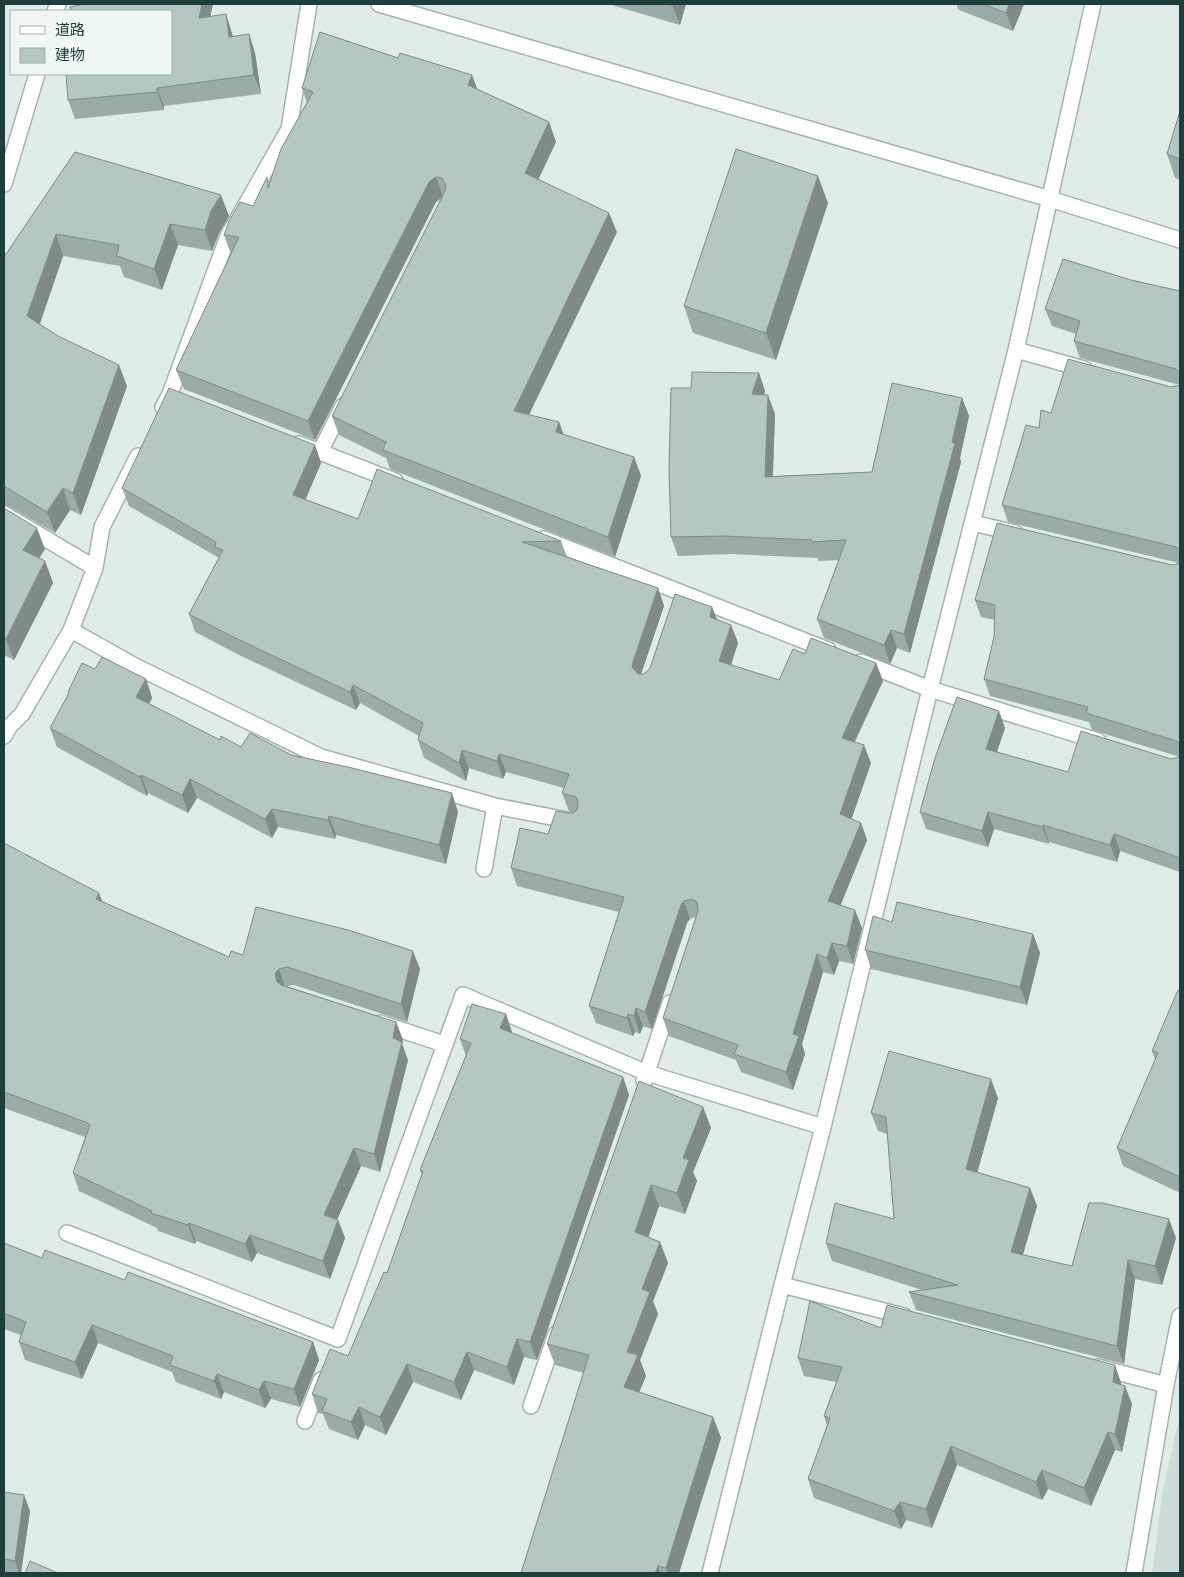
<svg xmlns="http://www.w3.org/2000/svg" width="1184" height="1577" font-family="'Roboto Condensed','Noto Sans JP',sans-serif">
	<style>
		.built { fill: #cddcd8 }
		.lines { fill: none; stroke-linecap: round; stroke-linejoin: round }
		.minor-casing { stroke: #a1b4b1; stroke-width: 18 }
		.minor { stroke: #fff; stroke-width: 15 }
		.wall { fill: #9baba7 }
		.shaded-wall { fill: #7e8b88 }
		.building { fill: #b4c7c2; stroke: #7e8b88 }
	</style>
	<rect width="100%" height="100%" fill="#dfece8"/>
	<path class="built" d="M1180 1414V1573H1152L1162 1496Z"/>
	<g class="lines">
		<defs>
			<path id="minor" d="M379 4 1050 199 1180 240
				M55 11 58 4
				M4 184 37 74
				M1016 350 1084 369
				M163 407 170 394 228 236 289 129 309 4
				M299 444 395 481
				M320 452 343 406
				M4 514 95 568
				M973 523 1015 533
				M544 539 828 650
				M71 630 135 666 321 757 495 806 484 869
				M861 662 930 689 1098 741
				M4 736 9 727 22 714 71 630 95 568 102 527 138 456
				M495 806 572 821
				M380 1023 444 1044
				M644 1081 670 1003
				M67 1233 338 1339 463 995 647 1073 823 1127
				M782 1285 904 1316
				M1098 1367 1166 1385
				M531 1406 556 1334
				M305 1421 321 1380
				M710 1573 782 1285 823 1127 930 689 1016 350 1093 4
				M1134 1573 1166 1385 1180 1316"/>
		</defs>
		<use href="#minor" class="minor-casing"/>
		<use href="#minor" class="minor"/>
	</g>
	<path class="wall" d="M213 4 210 16 232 33 233 36 249 34 255 53 261 94 164 106V110L75 119 68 100Z
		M608 4H686L680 25Z
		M956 4H1024L1013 31 959 10Z
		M398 58 472 75 477 89 549 122 556 142 538 179 617 232 529 415 559 422 563 434 634 457 641 476 615 557 390 469 386 458 339 435 332 416 442 197 436 202 315 440 184 389 176 370 231 254 224 235 253 206 269 184 307 103 302 88Z
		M1180 111V180L1175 178 1167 154Z
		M75 152 229 216 219 233 212 251 178 245 162 290 124 277 120 266 63 256 40 324 127 386 81 515 70 510 55 533 8 506H4V257Z
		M828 203 776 360 693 333 684 306Z
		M1131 280 1180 291V872L1120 851 1117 862 1049 842V844L994 829 988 847 926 829 920 812 1005 728 997 752 1068 772 1171 759 1180 757 1092 730 1089 722 990 696 984 679 994 637 995 620 981 617 975 600 1172 565 1179 563 1008 522 1002 505 1039 428 1051 413 1180 385 1080 358 1074 341 1076 334 1052 326 1045 309Z
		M759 373 765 391 764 395 775 414 773 476 872 472 962 398 969 416 960 458 961 462 910 653 897 648 890 664 824 638 817 619 839 560 818 561V558L730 554 678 556 671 537 691 388Z
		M315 445 321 463 305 499 358 519 561 541 567 557 658 588 664 606 641 674H644L712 607 717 620 731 625 738 643 731 665 779 680 805 654 876 663 883 681 855 742 871 763 851 819 861 823 867 840 840 906 862 928 853 964 839 961 834 975 823 972 802 1044 805 1054 793 1090 741 1072 736 1060 669 1036 663 1018 696 917 690 919 687 923 652 1029 643 1026 640 1034 635 1032 633 1036 596 1023 589 1006 619 912 517 886 511 868 548 834 568 813 573 812 569 811 562 793 564 788 506 772 503 779 469 768 466 781 424 758 418 740 419 736 360 703 356 710 239 655 195 632 189 614 219 558 129 506 122 488Z
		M4 508 45 549 39 558 45 561 53 583 14 660 4 655Z
		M95 669 146 679 152 698 149 704 220 740 241 747 291 755 458 812 446 864 336 835 335 839 278 827 272 838 197 798 188 813 148 793 147 796 57 747 50 728 69 695 68 692Z
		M4 843 103 902 229 957 243 955 420 969 407 1022 294 985 287 986 396 1022 403 1040 402 1044 408 1060 380 1172 361 1166 337 1220H338L345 1238 330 1279 257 1253 252 1262 196 1241 195 1244 158 1231 157 1228 79 1191 73 1173 85 1137 4 1108Z
		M892 922 1033 934 1040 953 1027 1005 871 969 865 950Z
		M1180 991V1193L1123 1166 1117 1148 1155 1060 1152 1051Z
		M506 1014 512 1033 623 1077 629 1095 537 1360 524 1357 514 1385 474 1370 461 1400 413 1382 386 1435 365 1425 358 1440 329 1429 323 1414 318 1413 312 1394 348 1356 387 1273 422 1174 420 1170 466 1056 460 1039Z
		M998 1098 977 1172 1030 1188 1037 1206 1023 1255 1072 1266 1176 1238 1162 1285 1135 1279 1124 1364 916 1310 909 1292 922 1290 832 1261 826 1243 894 1219 887 1134 878 1131 871 1113Z
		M703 1107 711 1128 693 1172 697 1181 685 1214 659 1206 648 1237 660 1242 668 1263 653 1301 658 1314 640 1360 646 1376 639 1392 713 1417 721 1438 679 1573H521L584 1373 555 1365 547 1344Z
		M4 1243 42 1258 125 1280 313 1342 319 1360 300 1407 271 1399 265 1408 224 1392 221 1399 176 1382 172 1372 98 1343 82 1379 25 1360 19 1342 21 1335 4 1329Z
		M881 1328 1115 1365 1121 1383V1385L1132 1404 1122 1452 1115 1450 1091 1506 1048 1489 1042 1500 957 1465 932 1528 906 1520 901 1529 814 1498 808 1479 827 1426 824 1416 836 1382 804 1376 798 1358Z
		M4 1492 30 1511 21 1573H4Z"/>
	<path class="shaded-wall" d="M202 4H213L206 36 199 18Z
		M674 4H686L680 25 673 6Z
		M1009 4H1024L1013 31 1006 13Z
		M226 14 232 33 235 55 229 37Z
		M249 34 255 53 261 94 254 75Z
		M472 75 479 94 468 85Z
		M157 88 164 106V110L157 92Z
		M549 122 556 142 532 193 525 173Z
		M818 176 828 203 776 360 766 333Z
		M436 177 443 197 436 202 315 440 308 421 429 182Z
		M221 195 229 216 219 233 212 251 205 230 211 211Z
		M609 213 617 232 521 431 514 411Z
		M170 224 178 245 162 290 154 269Z
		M56 234 63 256 35 337 27 316Z
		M119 365 127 386 81 515 73 493Z
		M759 373 765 391 758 412 752 394Z
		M768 395 775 414 772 495 765 477Z
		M962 398 969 416 960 458 961 462 910 653 904 634 952 442Z
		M559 422 566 441 556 432Z
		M315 445 321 463 300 513 293 495Z
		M634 457 641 476 615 557 608 537Z
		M63 488 70 510 55 533 47 512Z
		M37 528 45 549 31 571 23 550Z
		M45 561 53 583 14 660 6 639Z
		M658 588 664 606 639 680 632 667 633 662Z
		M712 607 719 625 710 617Z
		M731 625 738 643 726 679 719 661Z
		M891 630 897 648 890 664 884 645Z
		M876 663 883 681 848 755 842 738Z
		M146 679 152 698 143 716 136 697Z
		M353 685 360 703 356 710 350 692Z
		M999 711 1005 728 992 766 986 749Z
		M864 745 871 763 847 832 840 814Z
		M462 750 469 768 466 781 459 763Z
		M499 754 506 772 503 779 497 761Z
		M141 775 148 793 147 796 140 777Z
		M190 779 197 798 188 813 182 795Z
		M452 793 458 812 446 864 439 845Z
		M272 809 278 827 272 838 265 819Z
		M988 812 994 829 988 847 982 831Z
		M329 816 336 835 335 839 328 820Z
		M861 823 867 840 835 919 828 901Z
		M1043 825 1049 842V844L1042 827Z
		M1114 834 1120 851 1117 862 1110 845Z
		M99 893 106 911 96 899Z
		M684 901 690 919 687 923 652 1029 645 1012 681 905Z
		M855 910 862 928 853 964 847 946Z
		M1033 934 1040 953 1027 1005 1020 987Z
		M832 943 839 961 834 975 827 958Z
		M413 951 420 969 407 1022 401 1004Z
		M817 954 823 972 802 1044 805 1054 793 1090 786 1072 793 1034Z
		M279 969 285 987 277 982 275 973Z
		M636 1008 643 1026 640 1034 634 1016Z
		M506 1014 512 1032 507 1046 500 1028Z
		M628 1014 635 1032 633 1036 627 1018Z
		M396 1022 403 1040 402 1044 408 1060 380 1172 374 1154 393 1038Z
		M623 1077 629 1095 537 1360 530 1342Z
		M991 1079 998 1098 973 1188 966 1169Z
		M703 1107 711 1128 693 1172 697 1181 685 1214 677 1193 683 1158Z
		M354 1148 361 1166 331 1233 324 1215Z
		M651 1185 659 1206 643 1253 635 1232Z
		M1030 1188 1037 1206 1018 1271 1011 1252Z
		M1169 1219 1176 1238 1162 1285 1155 1266Z
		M338 1220 345 1238 330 1279 323 1261Z
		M189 1223 196 1241 195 1244 188 1225Z
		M250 1235 257 1253 252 1262 245 1244Z
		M660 1242 668 1263 653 1301 658 1314 640 1360 646 1376 632 1409 624 1387 627 1352 642 1289Z
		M1128 1260 1135 1279 1124 1364 1117 1346Z
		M92 1325 98 1343 82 1379 75 1362Z
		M517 1339 524 1357 514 1385 507 1367Z
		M313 1342 319 1360 300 1407 294 1389Z
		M467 1352 474 1370 461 1400 454 1382Z
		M407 1364 413 1382 386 1435 380 1417Z
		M1115 1365 1121 1383 1119 1400 1113 1382Z
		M217 1374 224 1392 221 1399 214 1381Z
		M264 1381 271 1399 265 1408 259 1390Z
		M1125 1386 1132 1404 1122 1452 1115 1434Z
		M359 1407 365 1425 358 1440 351 1422Z
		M713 1417 721 1438 679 1573H668L666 1568Z
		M1108 1432 1115 1450 1091 1506 1084 1488Z
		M951 1446 957 1465 932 1528 926 1509Z
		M1042 1470 1048 1489 1042 1500 1036 1482Z
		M24 1495 30 1511 21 1573H19L15 1561Z
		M900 1502 906 1520 901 1529 894 1511Z
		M658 1566 660 1573H655Z"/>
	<path class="building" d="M84 4H202L199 18 226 14 229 37 249 34 254 75 157 88V92L68 100 66 74H171V11H71L70 7Z
		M665 4H674L673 6Z
		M983 4H1009L1006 13Z
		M320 32 398 58 400 53 472 75 468 85 549 122 525 173 609 213 514 411 559 422 556 432 634 457 608 537 383 450 386 442 332 416 445 191 446 186 442 178 436 177 429 182 308 421 176 370 239 237 224 235 229 221 240 202 253 206 267 177 268 188 281 149 313 92 302 88Z
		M1180 111V159L1167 154Z
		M736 149 818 176 766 333 684 306Z
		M75 152 221 195 211 211 205 230 170 224 154 269 117 256 119 245 56 234 27 316 58 336 119 365 73 493 63 488 47 512 4 486V257Z
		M1063 259 1131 280 1180 291V372L1176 369 1074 341 1080 321 1045 309Z
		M1068 359 1171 387 1180 385V549L1176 547 1002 505 1026 425 1039 428 1041 410 1051 413Z
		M692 372 759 373 752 394 768 395 765 477 872 472 892 383 962 398 952 442 955 443 904 634 891 630 884 645 817 619 846 540 812 542V540L723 536 671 537 669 469 671 388H691Z
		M169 388 315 445 293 495 358 519 377 469 561 541 522 542 658 588 633 662 632 667 638 674H644L650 668 675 594 712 607 710 617 731 625 719 661 779 680 793 649 805 654 811 638 876 663 842 738 864 745 840 814 861 823 828 901 855 910 847 946 832 943 827 958 817 954 793 1034 799 1036 786 1072 734 1054 738 1045 663 1018 698 911 697 902 692 899 684 901 681 905 645 1012 636 1008 634 1016 628 1014 627 1018 589 1006 624 897 511 868 520 828 548 834 556 811 568 813H573L577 810 578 802 576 797 562 793 569 774 499 754 497 761 462 750 459 763 418 740 423 723 353 685 350 692 233 637 189 614 223 550 215 547 216 542 122 488Z
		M4 508 37 528 23 550 45 561 6 639 4 638Z
		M997 523 1172 565 1180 563V744L1177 741 1086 713 1088 707 984 679 994 637 995 605 975 600Z
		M102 657 146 679 136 697 220 740 221 736 241 747 250 733 291 755 348 767 452 793 439 845 329 816 328 820 272 809 265 819 190 779 182 795 141 775 140 777 50 728 69 693 68 692 82 663 95 669Z
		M957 697 999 711 986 749 1068 772 1081 731 1171 759 1180 757V858L1114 834 1110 845 1043 825 1042 827 988 812 982 831 920 812 935 758Z
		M4 843 99 893 96 899 229 957 231 951 243 955 256 907 348 930 413 951 401 1004 287 967 279 969 275 973 277 982 281 985 396 1022 393 1038 402 1042 374 1154 354 1148 324 1215 338 1220 323 1261 250 1235 245 1244 189 1223 188 1225 151 1213 152 1211 73 1173 90 1125 88 1123 4 1092Z
		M897 902 1033 934 1020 987 865 950 873 916 892 922Z
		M1178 990 1180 991V1177L1117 1148 1158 1053 1152 1051Z
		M472 1004 506 1014 500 1028 623 1077 530 1342 517 1339 507 1367 467 1352 454 1382 407 1364 380 1417 359 1407 351 1422 322 1411 327 1399 312 1394 330 1349 348 1356 384 1272 387 1273 423 1171 420 1170 471 1043 460 1039Z
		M889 1051 991 1079 966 1169 1030 1188 1011 1252 1072 1266 1089 1203H1103L1169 1219 1155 1266 1128 1260 1117 1346 909 1292 958 1285 826 1243 835 1203 894 1219 886 1117 871 1113Z
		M639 1081 703 1107 683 1158 689 1160 677 1193 651 1185 635 1232 660 1242 642 1289 650 1292 627 1352 638 1355 624 1387 713 1417 666 1568 658 1566 655 1573H521L589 1355 547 1344Z
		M4 1243 42 1258 45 1250 125 1280 128 1272 313 1342 294 1389 264 1381 259 1390 217 1374 214 1381 170 1365 173 1356 92 1325 75 1362 19 1342 26 1322 4 1313Z
		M810 1301 881 1328 887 1305 1115 1365 1113 1382 1125 1386 1115 1434 1108 1432 1084 1488 1042 1470 1036 1482 951 1446 926 1509 900 1502 894 1511 808 1479 830 1418 824 1416 842 1367 798 1358Z
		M4 1492 24 1495 15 1561 4 1559Z
		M30 1561 58 1573H25Z"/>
	<rect width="1184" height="1577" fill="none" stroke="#1e3e3b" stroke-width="10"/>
	<rect x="10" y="10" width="162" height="65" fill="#eff8f5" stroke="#9baeab"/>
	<rect x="20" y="26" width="25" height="8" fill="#ffffff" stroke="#9baeab"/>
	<text x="55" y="35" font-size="15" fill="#1e3e3b">道路</text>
	<rect x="20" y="48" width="25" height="15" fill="#b4c7c2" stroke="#9baeab"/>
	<text x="55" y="60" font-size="15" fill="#1e3e3b">建物</text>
</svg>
